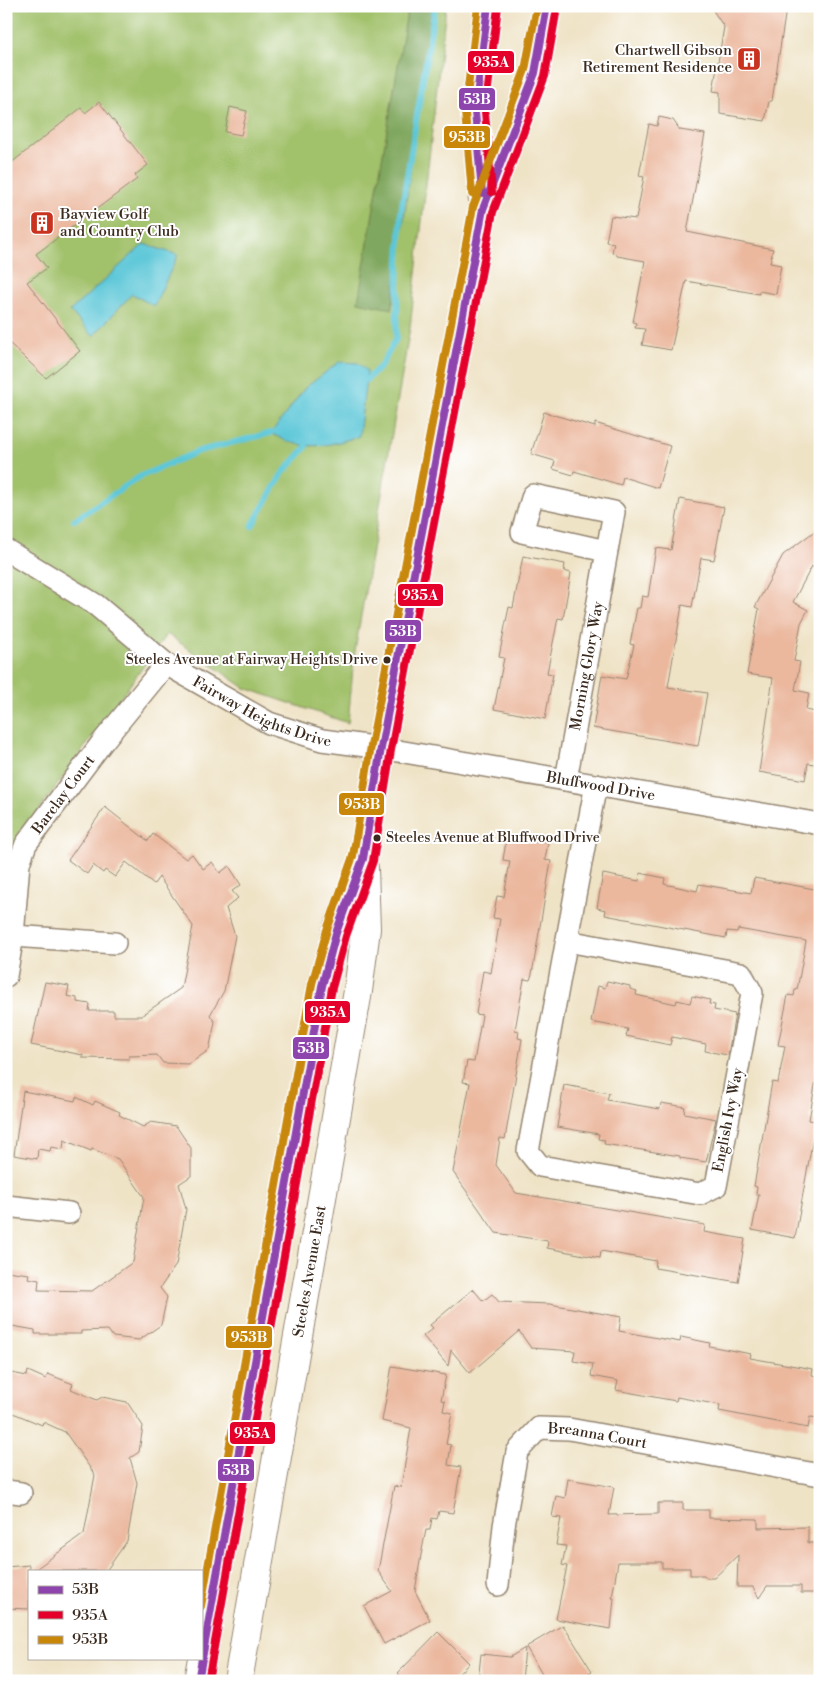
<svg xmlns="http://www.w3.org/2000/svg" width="826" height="1687" font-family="'Libre Bodoni',serif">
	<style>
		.green { fill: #a1c16a; stroke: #6e7644 }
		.forest { fill: #80a75e; stroke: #5e683e }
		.water { fill: #5dc7d8; stroke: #4c787b }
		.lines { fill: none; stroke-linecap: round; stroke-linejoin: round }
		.stream { stroke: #5dc7d8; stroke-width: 6 }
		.building { fill: #ebb79d }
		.minor-casing { stroke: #958672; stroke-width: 24 }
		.secondary-casing { stroke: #958672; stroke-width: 30 }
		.minor { stroke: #fff; stroke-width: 21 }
		.secondary { stroke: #fff; stroke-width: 28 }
		.bus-1-casing { stroke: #fff; stroke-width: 11 }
		.bus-2-casing { stroke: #fff; stroke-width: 11 }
		.bus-3-casing { stroke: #fff; stroke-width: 11 }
		.bus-1 { stroke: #8e44ad; stroke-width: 8 }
		.bus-2 { stroke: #e4002b; stroke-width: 8 }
		.bus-3 { stroke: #c88708; stroke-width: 8 }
		.bus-dot { fill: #3b2a1e; stroke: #fff; stroke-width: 2 }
		.labels { text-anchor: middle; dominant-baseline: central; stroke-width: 4; stroke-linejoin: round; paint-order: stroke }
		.bus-label { font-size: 14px; fill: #3b2a1e; stroke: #fff; text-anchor: end }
		.poi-label { font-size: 15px; fill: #3b2a1e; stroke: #fff; text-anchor: end }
		.street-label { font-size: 15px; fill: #3b2a1e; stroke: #fff }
		.line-badge { stroke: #fff; stroke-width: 2 }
		.badge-label { font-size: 14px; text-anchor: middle; font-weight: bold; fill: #fff }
	</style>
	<rect width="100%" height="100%" fill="#fff"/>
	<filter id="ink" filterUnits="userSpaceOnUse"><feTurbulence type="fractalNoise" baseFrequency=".02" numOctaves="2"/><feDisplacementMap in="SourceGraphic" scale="10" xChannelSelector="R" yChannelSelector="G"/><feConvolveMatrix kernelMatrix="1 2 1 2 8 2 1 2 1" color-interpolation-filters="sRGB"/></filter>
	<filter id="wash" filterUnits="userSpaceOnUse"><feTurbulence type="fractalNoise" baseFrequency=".0096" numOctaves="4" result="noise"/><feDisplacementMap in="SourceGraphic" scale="20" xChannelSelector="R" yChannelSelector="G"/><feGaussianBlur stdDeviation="1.12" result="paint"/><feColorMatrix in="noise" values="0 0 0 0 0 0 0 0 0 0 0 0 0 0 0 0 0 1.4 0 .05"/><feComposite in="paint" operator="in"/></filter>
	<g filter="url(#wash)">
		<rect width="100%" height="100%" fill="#efe3c6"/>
		<path class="green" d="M6 6H446L410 328 354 657 348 723 245 688 167 634 21 835 8 870Z"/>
		<path class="forest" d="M408 6H432L392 309 358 302Z"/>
		<path class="water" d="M144 244 178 255 154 306 132 294 93 336 70 311Z
			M339 362 358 363 367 371 359 436C326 447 302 452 271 433L305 388Z"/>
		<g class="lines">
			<path class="stream" d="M366 380 381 366 396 339 401 212 435 6
				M74 520 141 476 199 451 271 433
				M252 526 282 474 306 447"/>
		</g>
		<g id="blocks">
			<path class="building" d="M710 6H783L786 9 772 101H769L765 121 720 114V92L713 91 724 27Z
				M99 102 148 165 135 175 137 179 36 254 47 268 27 282 80 351 46 378 6 340V167L81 108 85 113Z
				M230 107 247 111 241 135 225 132Z
				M659 117 673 120 680 130 705 134 687 232 773 249 770 263 781 265 776 294 759 291V294L686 281 671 350 642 345 645 329 635 328 636 323 633 322 645 261 617 256V254L612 253 614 243 606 242 611 216 636 219 644 177 639 176 649 124 657 126Z
				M544 412 595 427V423L670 446 658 488 623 477 621 485 574 471 573 475 553 469 555 461 531 454Z
				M680 499 724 507 714 560 701 558 692 607 682 605 668 687 707 693 698 746 593 728 602 675 626 679 634 645 630 644 637 608H640L642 596 648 597 656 548 671 550Z
				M820 527V576L812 566 793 602 808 610 801 623 794 661 800 662 795 690 809 693 806 710 820 713 816 743 820 744V765L808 763 805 780 759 772 773 678 747 674 759 609 755 607 783 555Z
				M523 556 565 564 564 571 571 573 563 619 558 618 547 673 553 674 545 719 494 709 504 658 499 657 504 631 509 607 513 608Z
				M105 807 148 841 153 834 186 859 192 854 203 869 212 862 220 873 229 866 241 885 232 891 238 898 226 908 235 936 224 991 210 1015 215 1022 209 1050 189 1064 163 1063 157 1055 129 1056V1059L83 1058V1055L31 1045 45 982 69 986 67 996 77 998V1002L90 1004 89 1011H114V1016H141L181 988 193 926 159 877 154 884 126 862 115 877 105 870 103 873 93 865 87 874 68 860Z
				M507 835 548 842 545 860 551 861 532 974 530 980 524 979 515 1030 519 1031 518 1038 522 1039 505 1139 500 1138 496 1165 516 1193 705 1225 704 1232 745 1239 738 1282 655 1268 656 1261 601 1251 600 1258 579 1254 547 1248 548 1241 496 1233 453 1172 470 1083 463 1082 467 1061 474 1062 482 1015 476 1014 483 971 491 973 500 919 493 918 497 896 504 897 510 861 503 860Z
				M640 873 665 878 664 884 697 891 699 884 751 893 754 878 820 890V1075L817 1074 809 1120 816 1121 795 1238 752 1230 759 1194H756L757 1187 754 1186 772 1082 778 1083 785 1046 778 1045 788 995 794 996 795 990H797L806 941 738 929 737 932 727 931 726 938 605 915 606 910 597 908 603 874 639 881Z
				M607 981 630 986V989L637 991 636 995 676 1004 677 1000 690 1003 692 996 710 1000 709 1004 715 1005 714 1010 735 1014 728 1055 705 1051 706 1044 672 1037 670 1045 626 1036 628 1029 591 1022 598 986 605 988Z
				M564 1085 609 1093 607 1100 660 1109 661 1103 685 1107 684 1113 716 1119 706 1162 680 1158V1156L604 1144 605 1140 598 1139 599 1134 557 1127Z
				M23 1091 75 1101 76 1097 93 1105 95 1101 120 1112 119 1115 143 1127 151 1122 176 1126 191 1148V1176L179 1184 186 1209 176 1265 160 1288 167 1297 161 1325 139 1340 113 1337 108 1330 81 1331V1334H35V1330L6 1325V1271L29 1274 28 1278 39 1280 38 1290 92 1291 133 1262 144 1197 118 1159 92 1149 91 1151 64 1140 63 1149 51 1147 50 1151 38 1149 37 1159 14 1155Z
				M473 1289 483 1301 492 1294 499 1302 550 1304 621 1317 619 1331 680 1342 681 1337 710 1343 709 1346 751 1354 750 1358 813 1369 812 1375 820 1377V1418L810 1417 808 1428 719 1411 720 1405 677 1397 676 1401 616 1390 618 1381 591 1376 593 1364 573 1361 575 1351 531 1348 519 1331 470 1373 451 1350 448 1366 423 1336 433 1328 430 1325Z
				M392 1366 446 1375 441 1400 445 1401 443 1411 452 1413 446 1444 451 1445 448 1465 461 1467 453 1513 439 1511 437 1519 432 1518 430 1530H426L421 1555 415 1591 430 1620 384 1644 364 1606 392 1591 378 1571 394 1486 401 1487 411 1428 382 1421Z
				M28 1371 46 1379 48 1374 73 1384 71 1389 97 1400 102 1397 127 1402 143 1426 139 1452 130 1458 137 1483 127 1541 106 1571H33L84 1534 95 1475 65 1432 43 1422 42 1425 6 1410V1372L27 1376Z
				M568 1479 614 1487 609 1515 658 1514V1503H683V1510H709V1518L758 1519V1528L808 1527V1543H820V1586H818V1593H801V1586H767L759 1598 753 1587H737L738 1555 714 1578H706L704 1575H690V1568H662V1562H618L612 1598H614L611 1629 556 1619 567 1566 562 1565 566 1546 556 1545 561 1518 552 1517 556 1496 565 1498Z
				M29 1565V1609L6 1608V1567Z
				M563 1625 592 1671 578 1681H546L526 1647Z
				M438 1632 469 1663 452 1681H406L398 1673Z
				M525 1648 522 1681H478L481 1654 510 1657Z"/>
		</g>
	</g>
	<g filter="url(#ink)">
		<use href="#blocks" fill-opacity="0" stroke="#958672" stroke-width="1"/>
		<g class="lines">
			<defs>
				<g id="minor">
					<path id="s1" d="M6 550 96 605 166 664 269 723 322 740 381 748 820 824"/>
					<path id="s2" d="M566 780 614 512 533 495 522 532 606 551"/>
					<path d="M13 936 115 943"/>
					<path d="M567 941 741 973 752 993 716 1186 700 1194 540 1166 528 1151C551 1029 572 907 596 785"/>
					<path id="s3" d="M6 976 13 936 19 863 26 844 104 740 166 664"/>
					<path d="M6 1206 69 1213"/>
					<path d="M6 1491 21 1493"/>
					<path id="s4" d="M498 1585 504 1526 517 1452 539 1428 569 1429 820 1475"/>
				</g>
				<g id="secondary">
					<path d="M483 202 475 112 488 6"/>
					<path d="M198 1681 322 986 336 933 363 859 381 748 483 209 535 73 547 6"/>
					<path id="s5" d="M238 1681 358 991 366 929 364 868"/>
				</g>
			</defs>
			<use href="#minor" class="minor-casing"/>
			<use href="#secondary" class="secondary-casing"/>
			<use href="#minor" class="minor"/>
			<use href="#secondary" class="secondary"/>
			<defs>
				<path id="bus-1" d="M482 193 475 112 488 6
					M198 1681 322 986 336 933 363 859 381 748 483 209 535 73 547 6"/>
				<path id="bus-2" d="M492 192 485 112 498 7
					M208 1681 332 988 346 936 373 861 391 750 493 212 545 76 557 8"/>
				<path id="bus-3" d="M472 194 465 112 478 6
					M201 1606 312 984 327 930 353 856 371 746 473 207 525 70 537 6"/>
			</defs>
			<use href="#bus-1" class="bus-1-casing"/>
			<use href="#bus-2" class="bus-2-casing"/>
			<use href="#bus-3" class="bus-3-casing"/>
			<use href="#bus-1" class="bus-1"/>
			<use href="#bus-2" class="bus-2"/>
			<use href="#bus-3" class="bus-3"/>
		</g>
	</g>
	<defs>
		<symbol id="building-square" viewBox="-11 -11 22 22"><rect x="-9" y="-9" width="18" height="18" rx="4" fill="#c8321e" stroke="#fff"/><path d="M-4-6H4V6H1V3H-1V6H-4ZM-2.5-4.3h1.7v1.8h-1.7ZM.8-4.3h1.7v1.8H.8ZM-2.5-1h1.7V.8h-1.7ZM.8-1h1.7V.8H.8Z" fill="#fff"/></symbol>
	</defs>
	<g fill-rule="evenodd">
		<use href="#building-square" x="735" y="45" width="28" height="28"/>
		<use href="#building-square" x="28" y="209" width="28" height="28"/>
	</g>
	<g class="bus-dot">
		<circle cx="387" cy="660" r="4.5"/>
		<circle cx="377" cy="838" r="4.5"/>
	</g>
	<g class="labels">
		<g class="bus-label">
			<text x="378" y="660">Steeles Avenue at Fairway Heights Drive</text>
			<text x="386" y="838" text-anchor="start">Steeles Avenue at Bluffwood Drive</text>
		</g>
		<g class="poi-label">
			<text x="732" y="50">Chartwell Gibson<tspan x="732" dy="17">Retirement Residence</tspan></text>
			<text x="60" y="214" text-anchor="start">Bayview Golf<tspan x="60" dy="17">and Country Club</tspan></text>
		</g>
		<g class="street-label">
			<text stroke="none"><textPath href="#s2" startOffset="116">Morning Glory Way</textPath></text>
			<text stroke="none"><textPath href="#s1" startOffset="305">Fairway Heights Drive</textPath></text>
			<text stroke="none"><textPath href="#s1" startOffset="654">Bluffwood Drive</textPath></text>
			<text stroke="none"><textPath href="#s3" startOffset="196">Barclay Court</textPath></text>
			<text transform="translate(728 1120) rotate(-79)">English Ivy Way</text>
			<text stroke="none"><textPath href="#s5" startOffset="416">Steeles Avenue East</textPath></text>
			<text stroke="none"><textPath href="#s4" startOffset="226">Breanna Court</textPath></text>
		</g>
	</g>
	<g class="line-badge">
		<rect x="467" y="50" width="48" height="24" rx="5" fill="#e4002b"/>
		<rect x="458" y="87" width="38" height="24" rx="5" fill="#8e44ad"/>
		<rect x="443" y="125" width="48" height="24" rx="5" fill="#c88708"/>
		<rect x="397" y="583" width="47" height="24" rx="5" fill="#e4002b"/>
		<rect x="384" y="619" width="38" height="24" rx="5" fill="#8e44ad"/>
		<rect x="338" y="792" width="47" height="24" rx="5" fill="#c88708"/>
		<rect x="304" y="1000" width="47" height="24" rx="5" fill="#e4002b"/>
		<rect x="292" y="1036" width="38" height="24" rx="5" fill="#8e44ad"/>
		<rect x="225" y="1325" width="48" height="24" rx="5" fill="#c88708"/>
		<rect x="229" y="1421" width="47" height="24" rx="5" fill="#e4002b"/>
		<rect x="217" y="1458" width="38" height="24" rx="5" fill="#8e44ad"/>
	</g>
	<g class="badge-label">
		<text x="491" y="67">935A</text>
		<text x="477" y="104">53B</text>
		<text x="467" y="142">953B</text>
		<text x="420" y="600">935A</text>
		<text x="403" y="636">53B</text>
		<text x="362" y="809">953B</text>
		<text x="328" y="1017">935A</text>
		<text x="311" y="1053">53B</text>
		<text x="249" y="1342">953B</text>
		<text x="252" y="1438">935A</text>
		<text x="236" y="1475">53B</text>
	</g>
	<rect width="826" height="1687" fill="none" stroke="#fff" stroke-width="25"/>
	<rect x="28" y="1570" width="175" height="90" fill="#ffffff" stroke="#b1aaa5"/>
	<rect x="38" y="1586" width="25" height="8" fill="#8e44ad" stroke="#b1aaa5"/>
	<text x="72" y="1594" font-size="15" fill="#3b2a1e">53B</text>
	<rect x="38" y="1611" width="25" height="8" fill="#e4002b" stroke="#b1aaa5"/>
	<text x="72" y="1620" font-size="15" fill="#3b2a1e">935A</text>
	<rect x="38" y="1636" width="25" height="8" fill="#c88708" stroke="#b1aaa5"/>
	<text x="72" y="1644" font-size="15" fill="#3b2a1e">953B</text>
</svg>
